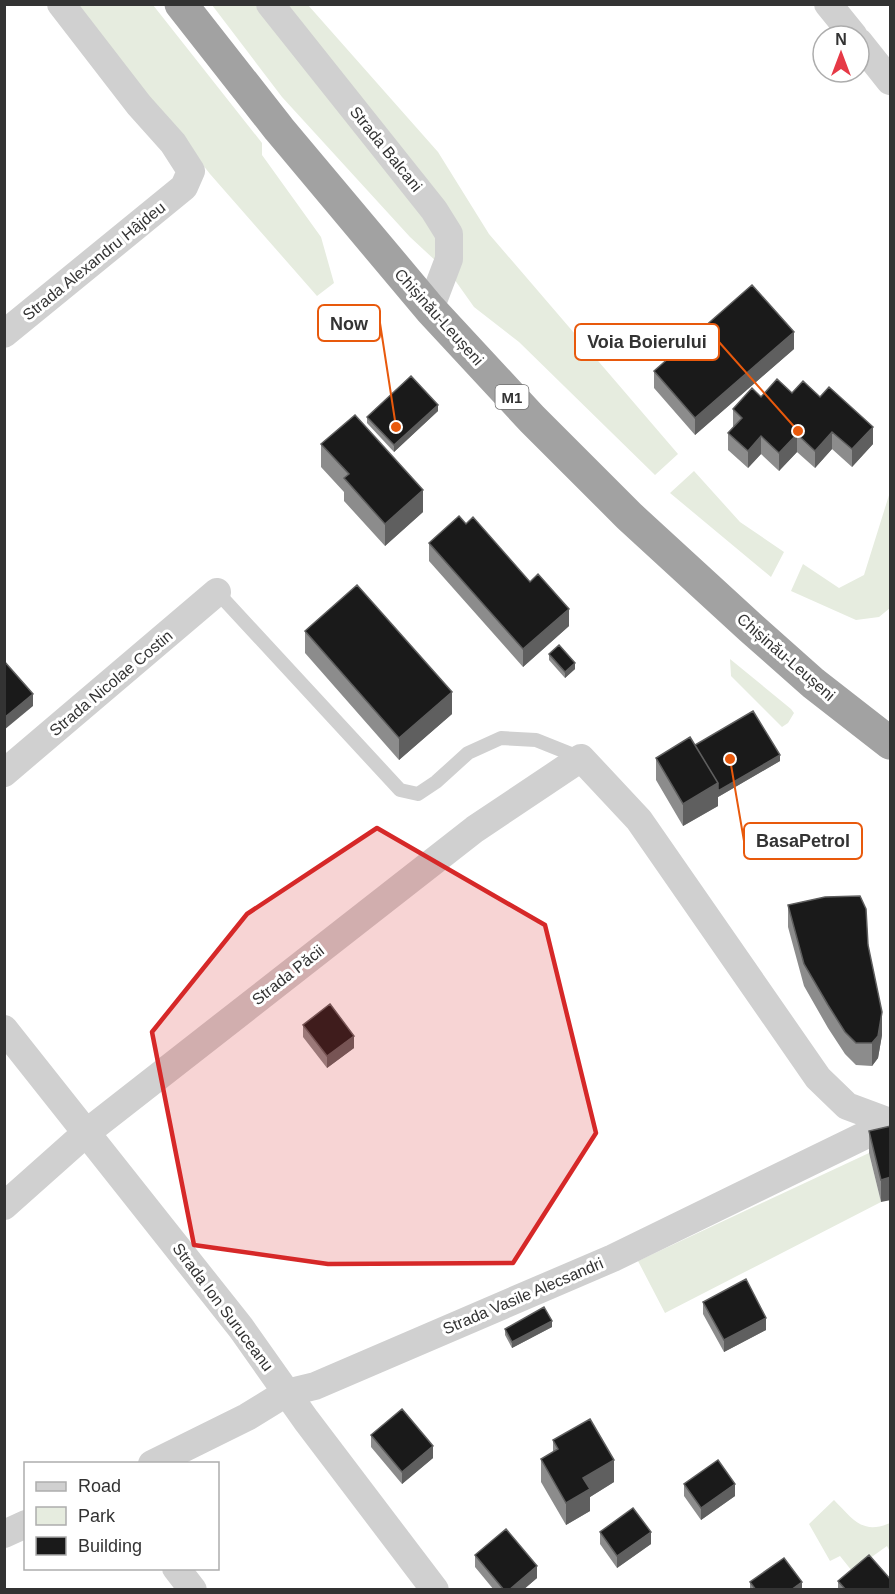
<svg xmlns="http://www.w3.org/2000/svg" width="895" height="1594" font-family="Helvetica,sans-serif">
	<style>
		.green { fill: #e6ecdf }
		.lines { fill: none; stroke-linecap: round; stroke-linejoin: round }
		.service { stroke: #d0d0d0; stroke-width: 14 }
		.minor { stroke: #d0d0d0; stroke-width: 28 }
		.trunk { stroke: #a2a2a2; stroke-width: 33 }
		.wall { fill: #8c8c8c }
		.shaded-wall { fill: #5f5f5f }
		.building { fill: #1a1a1a; stroke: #5f5f5f; stroke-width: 1.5 }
		.marked { fill: #d62828; fill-opacity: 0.2; stroke: #d62828; stroke-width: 4.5; stroke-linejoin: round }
		.labels { text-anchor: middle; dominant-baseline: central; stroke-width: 6; stroke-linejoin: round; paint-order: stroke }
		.shield { fill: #fff; stroke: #707070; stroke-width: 1.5 }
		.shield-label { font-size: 15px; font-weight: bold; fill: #333 }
		.street-label { font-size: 16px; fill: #333; stroke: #fff }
		.leader { fill: none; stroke: #e8590c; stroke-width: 2 }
		.callout-dot { fill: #e8590c; stroke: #fff; stroke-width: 2 }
		.callout { fill: #fff; stroke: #e8590c; stroke-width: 2 }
		.callout-label { font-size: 18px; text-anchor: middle; font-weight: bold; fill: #333 }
	</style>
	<rect width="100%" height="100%" fill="#fff"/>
	<path class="green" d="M77 5H153L262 143V155L321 237 334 283 317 296 210 174Z
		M212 5H308L438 152 489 234 678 454 655 475 519 342 474 307 452 276 410 237 282 97Z
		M694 471 740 522 784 552 771 577 670 493Z
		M890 492V608L879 617 856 620 791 591 803 564 839 588 864 575Z
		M730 659 791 709 794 713 788 723 782 727 731 676Z
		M869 1153 881 1202 665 1313 638 1261Z
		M834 1500C853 1519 862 1535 890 1523V1552L887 1546 852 1571 840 1556 830 1561 809 1524Z"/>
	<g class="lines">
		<path class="service" d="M217 592 400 790 418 794 436 782 468 753 501 738 536 740 581 758"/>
		<path class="minor" d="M270 4 434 210 449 234V259L430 309
			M828 4 854 36
			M859 42 890 81
			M4 334 184 187 191 171 173 143 139 105 61 4
			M4 773 217 592
			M4 1029 241 1328 306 1420 435 1590
			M4 1206 86 1133 475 829 581 758 639 820 818 1078 847 1106 890 1122
			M152 1464 247 1417 286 1393 315 1386 613 1258 890 1123
			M4 1534 26 1524
			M176 1568 193 1590"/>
		<path class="trunk" d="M181 4 279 129 430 309 532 419 629 516 751 628 813 683 890 743"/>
	</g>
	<path class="wall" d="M794 349 695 435 654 388V371Z
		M792 393 873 444 852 467 832 449 815 468 797 452 779 471 761 454 748 468 728 450V433L734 427 733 426V409L761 397Z
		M438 411 394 452 367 423V417Z
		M321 444 423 512 385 546 344 501V492L321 467Z
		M466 524 569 626 523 667 429 561V543Z
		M305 631 452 714 399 760 305 653Z
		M549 654 575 669 565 678 549 660Z
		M695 745 780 761 718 797V806L683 826 656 780V758Z
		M788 905 868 945 882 1035 878 1058 872 1066 856 1065 845 1054 828 1028 804 986 788 927Z
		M303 1025 354 1048 327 1068 303 1037Z
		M891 1126 881 1202 869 1153V1131Z
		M703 1302 766 1330 724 1352 703 1314Z
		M552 1327 512 1348 505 1335V1329Z
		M371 1435 433 1458 402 1484 371 1447Z
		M553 1440 614 1482 590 1497V1511L566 1525 541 1482V1459L553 1452Z
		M684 1484 735 1496 701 1520 684 1496Z
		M600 1532 651 1544 617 1568 600 1544Z
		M475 1555 537 1578 523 1590H494L475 1567Z
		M838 1581 891 1590H838Z
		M750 1582 802 1590H750Z"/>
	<path class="shaded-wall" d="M794 332V349L695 435V418Z
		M438 405V411L394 452V445Z
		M873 427V444L852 467V449Z
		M832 432V449L815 468V451Z
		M797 434V452L779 471V453Z
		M761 436V454L748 468V451Z
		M423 490V512L385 546V524Z
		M569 609V626L523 667V649Z
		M575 663V669L565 678V672Z
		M452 692V714L399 760V738Z
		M33 694V706L4 730V718Z
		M780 755V761L718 797V806L683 826V804L718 783Z
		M882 1012V1035L878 1058 872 1066V1043Z
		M354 1036V1048L327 1068V1056Z
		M891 1177V1200L881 1202V1180Z
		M766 1318V1330L724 1352V1340Z
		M552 1321V1327L512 1348V1342Z
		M433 1446V1458L402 1484V1472Z
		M614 1460V1482L590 1497V1511L566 1525V1503L583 1478Z
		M735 1484V1496L701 1520V1508Z
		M651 1532V1544L617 1568V1556Z
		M537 1566V1578L523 1590H509Z
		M802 1582V1590H791Z"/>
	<path class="building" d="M752 285 794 332 695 418 654 371Z
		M411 376 438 405 394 445 367 417Z
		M777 379 792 393 803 381 820 397 829 387 873 427 852 449 832 432 815 451 797 434 779 453 761 436 748 451 728 433 742 418 733 409 752 388 761 397Z
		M355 415 423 490 385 524 344 478 349 474 321 444Z
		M459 516 466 524 473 517 530 582 538 574 569 609 523 649 429 543Z
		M357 585 452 692 399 738 305 631Z
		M559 645 575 663 565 672 549 654Z
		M4 661 33 694 4 718Z
		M753 711 780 755 718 791V783L695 745Z
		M690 737 718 783 683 804 656 758Z
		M860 896 866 909 868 945 882 1012 878 1036 872 1043H856L845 1032 828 1005 804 964 788 905 825 897Z
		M330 1004 354 1036 327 1056 303 1025Z
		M891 1126V1177L881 1180 869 1131Z
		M746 1279 766 1318 724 1340 703 1302Z
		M544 1307 552 1321 512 1342 505 1329Z
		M402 1409 433 1446 402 1472 371 1435Z
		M590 1419 614 1460 583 1478 590 1489 566 1503 541 1459 558 1449 553 1440Z
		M718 1460 735 1484 701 1508 684 1484Z
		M633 1508 651 1532 617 1556 600 1532Z
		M506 1529 537 1566 509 1590H504L475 1555Z
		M869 1555 891 1580V1590H846L838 1581Z
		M784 1558 802 1582 791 1590H756L750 1582Z"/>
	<path class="marked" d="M377 828 545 925 596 1133 513 1263 328 1264 194 1245 152 1032 247 914Z"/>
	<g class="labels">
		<rect class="shield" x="495.5" y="385" width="33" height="24" rx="4.5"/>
		<g class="shield-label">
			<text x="512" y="397">M1</text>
		</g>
		<g class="street-label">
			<text transform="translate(386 149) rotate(51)">Strada Balcani</text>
			<text transform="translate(94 261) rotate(-39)">Strada Alexandru Hâjdeu</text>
			<text transform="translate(439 317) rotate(48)">Chișinău-Leușeni</text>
			<text transform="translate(786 657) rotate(41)">Chișinău-Leușeni</text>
			<text transform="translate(111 683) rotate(-40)">Strada Nicolae Costin</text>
			<text transform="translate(288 975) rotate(-38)">Strada Păcii</text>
			<text transform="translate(523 1296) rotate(-23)">Strada Vasile Alecsandri</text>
			<text transform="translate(223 1307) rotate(53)">Strada Ion Suruceanu</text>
		</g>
	</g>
	<path class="leader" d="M396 427L380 323M798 431L719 342M730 759L744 841"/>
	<g class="callout-dot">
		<circle cx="396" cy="427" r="6"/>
		<circle cx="798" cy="431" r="6"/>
		<circle cx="730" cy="759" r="6"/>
	</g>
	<g class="callout">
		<rect x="318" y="305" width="62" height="36" rx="6"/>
		<rect x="575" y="324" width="144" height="36" rx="6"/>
		<rect x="744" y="823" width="118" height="36" rx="6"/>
	</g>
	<g class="callout-label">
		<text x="349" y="330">Now</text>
		<text x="647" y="348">Voia Boierului</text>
		<text x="803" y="847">BasaPetrol</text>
	</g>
	<rect width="895" height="1594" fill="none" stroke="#333333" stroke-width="12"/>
	<rect x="24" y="1462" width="195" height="108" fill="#ffffff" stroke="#adadad" stroke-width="1.5"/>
	<rect x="36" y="1482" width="30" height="9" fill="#d0d0d0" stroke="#adadad" stroke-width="1.5"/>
	<text x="78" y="1492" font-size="18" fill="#333333">Road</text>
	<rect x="36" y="1507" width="30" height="18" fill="#e6ecdf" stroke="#adadad" stroke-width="1.5"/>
	<text x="78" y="1522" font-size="18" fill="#333333">Park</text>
	<rect x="36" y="1537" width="30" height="18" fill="#1a1a1a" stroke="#adadad" stroke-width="1.5"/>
	<text x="78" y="1552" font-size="18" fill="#333333">Building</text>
	<g transform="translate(841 54)"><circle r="28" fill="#ffffff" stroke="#adadad" stroke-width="1.5"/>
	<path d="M0-4.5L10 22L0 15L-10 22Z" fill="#e63946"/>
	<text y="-9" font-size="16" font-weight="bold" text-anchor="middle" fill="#333333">N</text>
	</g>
</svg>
